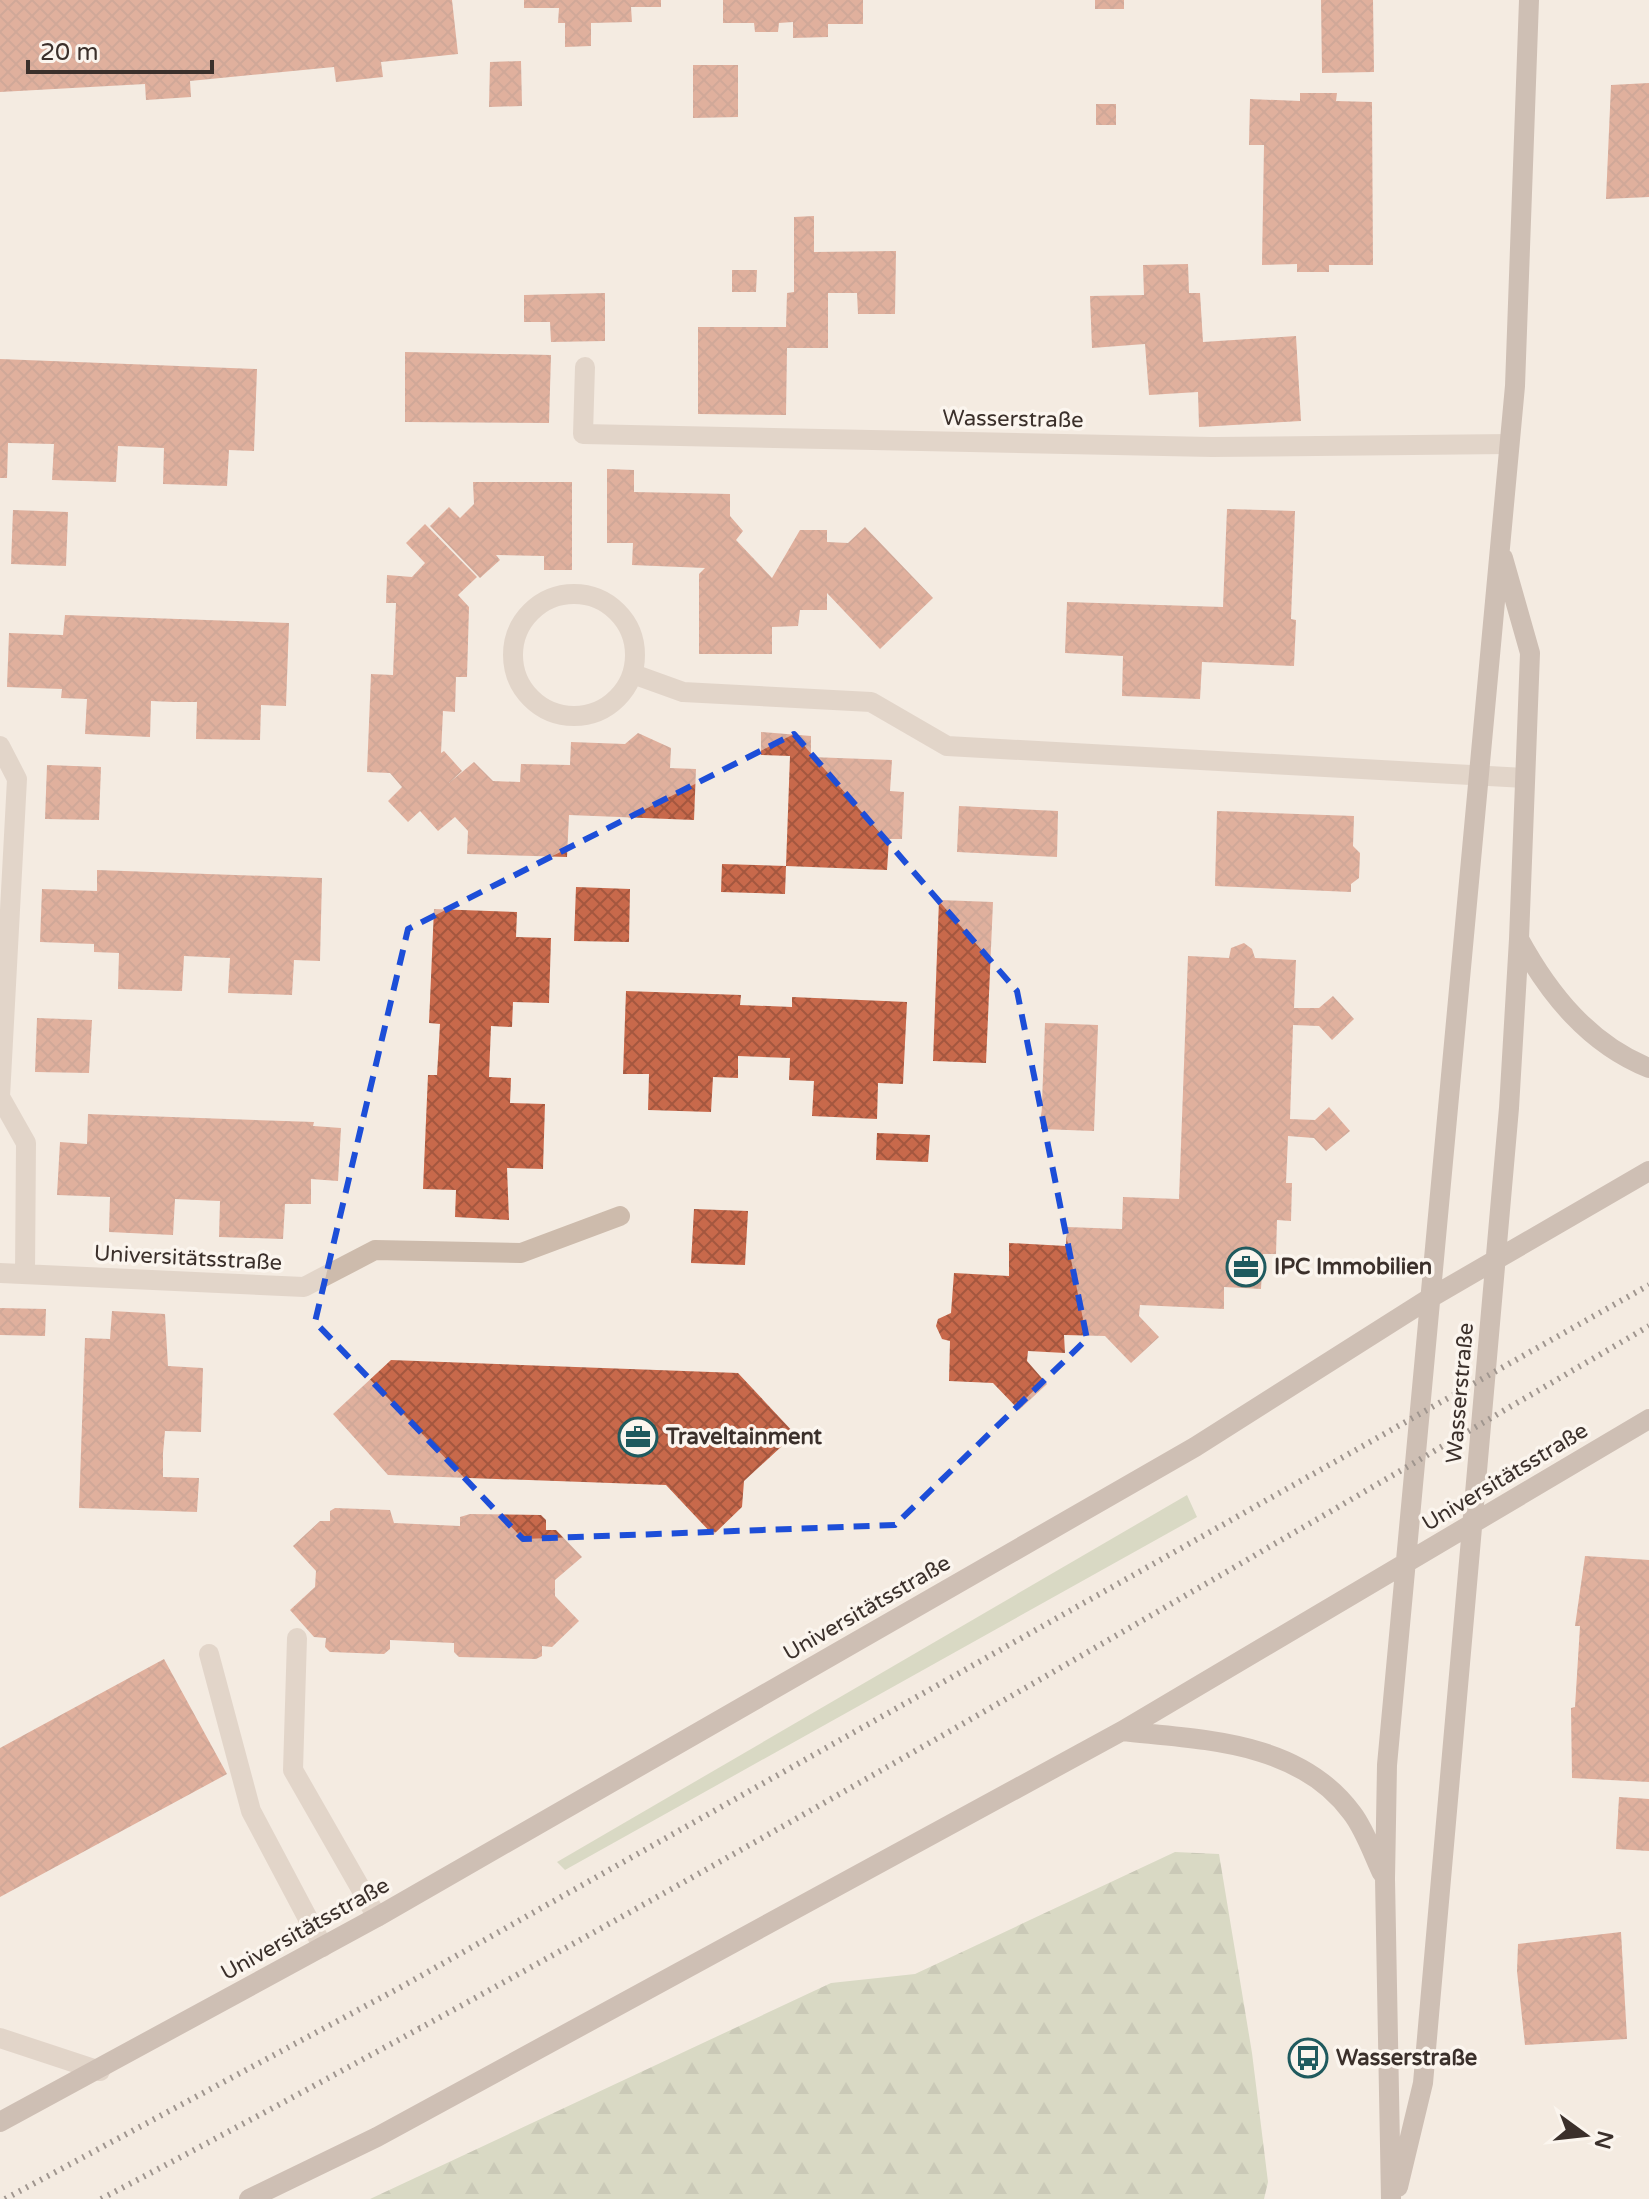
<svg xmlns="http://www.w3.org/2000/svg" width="1649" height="2199" font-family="'Varela Round',sans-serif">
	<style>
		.green { fill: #b8c4a0 }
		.forest { fill: url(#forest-firs) }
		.building { fill: url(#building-cross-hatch) }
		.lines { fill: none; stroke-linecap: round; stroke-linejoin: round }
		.lane { stroke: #cdbbac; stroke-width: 20 }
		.street { stroke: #cdbbac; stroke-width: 20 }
		.secondary { stroke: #a18a7d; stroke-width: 20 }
		.rail { stroke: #3b302b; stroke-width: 6; stroke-dasharray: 2 6; stroke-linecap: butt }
		.marked { fill: none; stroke: #1d4ed8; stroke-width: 6; stroke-dasharray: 16 10; stroke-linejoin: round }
		.labels { text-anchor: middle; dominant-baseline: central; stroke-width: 7; stroke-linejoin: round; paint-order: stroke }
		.street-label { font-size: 22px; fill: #3b302b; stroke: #fbf5ee }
		.poi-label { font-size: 22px; font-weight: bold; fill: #3b302b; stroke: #fbf5ee; text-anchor: start }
	</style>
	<defs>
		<pattern id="forest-firs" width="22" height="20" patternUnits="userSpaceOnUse" patternTransform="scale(2)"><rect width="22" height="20" fill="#b8c4a0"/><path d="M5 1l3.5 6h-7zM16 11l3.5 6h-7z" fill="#97a083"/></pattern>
		<pattern id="building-cross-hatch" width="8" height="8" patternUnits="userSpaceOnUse" patternTransform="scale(2)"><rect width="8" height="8" fill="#c8694b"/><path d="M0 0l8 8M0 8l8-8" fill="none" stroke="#a4573f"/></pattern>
	</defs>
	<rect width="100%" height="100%" fill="#f4ebe1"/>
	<path class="green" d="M1187 1495 1197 1517 565 1870 557 1862Z"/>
	<path class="forest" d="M1175 1852 1219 1854 1252 2053 1268 2182 1264 2199H370L831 1983 915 1974Z"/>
	<path class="building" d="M0 0H452L458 54 381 62 383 77 336 82 334 67 190 81 191 97 146 100 145 84 0 92Z
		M524 0H661V7H631L632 22 591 23V46L565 47V23H558L559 8H524Z
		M723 0H863V24H828V37L793 38V22L779 23 778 32H755L754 23H723Z
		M1095 0H1124V9H1095Z
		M1321 0H1373L1374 72 1322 73Z
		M521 61 522 106 489 107 490 62Z
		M693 65H738V117L693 118Z
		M1649 83V197L1606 199 1611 85Z
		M1300 93H1337L1336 101 1372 102 1373 265H1329V272H1297V264L1262 265 1264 145H1249L1250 99 1300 101Z
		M1096 104H1116V125H1096Z
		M814 216V252L896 251 895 314H858L857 293H828V348H787L786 415 698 414V327H786L787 293 794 292V217Z
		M1188 264 1189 293H1200L1203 342 1296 336 1301 421 1199 427 1198 392 1149 395 1145 344 1092 348 1090 296 1144 295 1143 265Z
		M732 270H757L756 292H732Z
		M605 293V341L551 342 550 322H524V295Z
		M405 352 551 355 549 423 405 422Z
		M0 359 257 369 254 451 229 450 227 486 163 484 164 448 118 446 116 482 52 480 54 444 8 443 7 478H0Z
		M607 469 634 470V492L730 494V516L743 531 736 540 772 578 800 530H827V542L848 543 865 527 933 598 880 649 827 593V610H800L798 626 772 627V654H699V574L705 568 632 565 633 543H607Z
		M473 482H572V570H544V556L496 555 500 560 480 578 430 526 449 507 460 518 474 504Z
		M1227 509 1295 511 1291 619 1296 620 1294 666 1202 662 1200 699 1122 696 1123 656 1065 653 1067 602 1223 607Z
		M13 510 68 512 66 566 11 564Z
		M425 524 477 577 458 595 469 607 467 677H456L455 712 443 711 441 753 444 751 462 771 449 783 474 762 493 781 520 782 521 764 570 765 571 742 625 744 638 733 671 748 670 768 696 769 694 820 569 815 567 857 467 854 468 831 455 817 438 831 420 811 408 822 388 801 402 787 390 773 367 772 371 674 393 675 396 603H386L387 575 412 577 425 563 406 543Z
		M65 615 289 623 286 706 261 705 260 740 196 739 197 702H174L151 701 150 737 85 734 87 699 61 698 62 689 7 687 9 633 63 635Z
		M761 732 811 736V757L892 760 890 791 904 792 902 839H889L887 870 786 866 790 756 761 755Z
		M47 765 101 767 99 820 45 819Z
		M959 806 1058 811 1057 857 957 852Z
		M1217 811 1354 816 1353 846 1360 853 1359 878 1351 884V892L1215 886Z
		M722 864 786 866 785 894 721 892Z
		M97 870 322 878 320 961 294 960 292 995 228 993 230 958 184 956 182 991 118 989 119 953 94 952V944L40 942 42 889 97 891Z
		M576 887 630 889 629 942 574 941Z
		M939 900 993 902 986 1063 933 1061Z
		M434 909 517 912 516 937 551 938 549 1003 513 1002 512 1027 491 1026 489 1077 511 1078 510 1103 545 1104 543 1169 507 1168 509 1220 455 1217 456 1190 423 1189 428 1075H437L440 1024 429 1023Z
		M1244 943 1252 949 1255 958 1296 960 1294 1008H1319L1333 996 1354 1019 1332 1040 1319 1026 1293 1025 1290 1119 1315 1120 1329 1107 1350 1131 1326 1151 1314 1138 1288 1136 1286 1183H1292L1291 1221 1277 1220 1276 1254H1263L1261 1289 1224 1287V1309L1140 1305 1139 1316 1159 1337 1131 1363 1105 1336 1064 1335 1065 1353 1028 1351 1027 1361 1047 1384 1019 1410 993 1383 949 1381 950 1341 942 1339 936 1326 938 1319 951 1313 954 1273 1009 1276V1243L1066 1246 1067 1227 1122 1229 1123 1197 1179 1199 1188 956 1229 958 1231 948Z
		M626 991 741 995 740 1005 792 1007V997L907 1002 903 1084 878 1083 877 1119 812 1116 814 1081 789 1080 790 1058 738 1056V1078L713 1077 711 1112 648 1110 649 1074H623Z
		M37 1018 92 1020 89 1073 35 1072Z
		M1045 1023 1098 1025 1094 1131 1041 1129Z
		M88 1114 314 1122 313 1126 341 1128 338 1181 311 1179V1204H285L283 1239 219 1237 220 1201 197 1200 175 1199 173 1235 109 1232 110 1197 57 1195 60 1142 87 1144Z
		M877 1133 930 1135 928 1162 876 1160Z
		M694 1209 748 1211 745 1265 691 1263Z
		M0 1308 46 1309 45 1336 0 1335Z
		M112 1311 165 1314 168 1366 203 1368 201 1432 165 1431 163 1453V1477L199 1478 197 1512 79 1508 85 1338 110 1339Z
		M391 1360 738 1373 795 1434 744 1481 742 1507 713 1535 666 1485 388 1475 333 1414Z
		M335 1508 390 1510 394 1523 460 1526V1517L470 1514 541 1515 546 1520V1530H556L582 1557 555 1580V1596L579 1621 552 1647 542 1646V1656L536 1659 459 1657 454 1652V1643L390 1640V1649L384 1654 330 1652 325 1647 326 1638 314 1637 290 1610 315 1587 316 1571 293 1546 320 1521H330V1511Z
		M1585 1556 1649 1560V1782L1572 1778 1571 1708 1575 1707 1580 1626H1575Z
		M164 1659 227 1774 0 1897V1748Z
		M1619 1797 1649 1799V1851L1616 1849Z
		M1621 1932 1627 2039 1525 2045 1517 1971 1518 1944Z"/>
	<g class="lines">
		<path class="lane" d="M513 655a61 61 0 1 1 122 0a61 61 0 1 1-122 0Z
			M633 674 683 692 871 702 947 746 1525 778
			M297 1638 293 1770 377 1917
			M209 1654 251 1811 323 1947"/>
		<path class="street" d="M585 367 583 434 1212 447 1509 444
			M0 746 17 779 0 1097 26 1143 25 1274
			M0 1273 304 1287 375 1250 521 1253 620 1216
			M0 2038 100 2071"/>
		<path class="secondary" d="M1519 939C1549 994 1589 1044 1649 1068
			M1122 1731C1204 1740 1299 1741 1352 1813 1365 1830 1373 1854 1382 1873
			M0 2122 377 1917 1195 1447 1430 1298 1649 1171
			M1398 2187 1423 2083 1509 1108 1519 939 1530 653 1503 558
			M249 2199 377 2137 1122 1731 1649 1419
			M1391 2199 1385 1879 1387 1765 1515 386 1529 0"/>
		<path class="rail" d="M5 2199 401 1987 1649 1285
			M101 2199C626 1924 1137 1624 1649 1326"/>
	</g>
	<path d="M0 0H1649V2199H0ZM794 734 1017 991 1087 1339 895 1525 523 1539 315 1322 408 929Z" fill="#f4ebe1" fill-opacity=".55" fill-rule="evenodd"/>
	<path class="marked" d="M794 734 1017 991 1087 1339 895 1525 523 1539 315 1322 408 929Z"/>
	<defs>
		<symbol id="office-ring" viewBox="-11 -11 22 22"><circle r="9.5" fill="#fbf5ee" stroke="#1f5a5e" stroke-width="1.5"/><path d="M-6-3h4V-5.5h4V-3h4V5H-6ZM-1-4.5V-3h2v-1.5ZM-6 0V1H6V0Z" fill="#1f5a5e"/></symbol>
		<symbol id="bus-ring" viewBox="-11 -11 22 22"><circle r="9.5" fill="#fbf5ee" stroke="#1f5a5e" stroke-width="1.5"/><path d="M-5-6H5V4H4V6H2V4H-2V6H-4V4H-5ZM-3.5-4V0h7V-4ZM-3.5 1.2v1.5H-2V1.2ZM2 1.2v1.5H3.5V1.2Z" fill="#1f5a5e"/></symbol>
	</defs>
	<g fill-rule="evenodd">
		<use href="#office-ring" x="1224" y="1245" width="44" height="44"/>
		<use href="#office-ring" x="616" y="1415" width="44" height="44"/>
		<use href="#bus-ring" x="1286" y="2036" width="44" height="44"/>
	</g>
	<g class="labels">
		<g class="street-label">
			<text transform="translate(1013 419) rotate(1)">Wasserstraße</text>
			<text transform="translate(188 1258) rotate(3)">Universitätsstraße</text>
			<text transform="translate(1460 1393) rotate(-85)">Wasserstraße</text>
			<text transform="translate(1505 1477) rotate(-31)">Universitätsstraße</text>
			<text transform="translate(867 1608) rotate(-30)">Universitätsstraße</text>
			<text transform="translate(305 1929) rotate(-29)">Universitätsstraße</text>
		</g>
		<g class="poi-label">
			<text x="1274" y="1267">IPC Immobilien</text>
			<text x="666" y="1437">Traveltainment</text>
			<text x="1336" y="2058">Wasserstraße</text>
		</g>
	</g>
	<g transform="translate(1585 2135) rotate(105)" stroke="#fbf5ee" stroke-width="6" paint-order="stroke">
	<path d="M0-6L14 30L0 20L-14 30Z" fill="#3b302b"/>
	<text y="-12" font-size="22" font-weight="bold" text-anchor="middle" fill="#3b302b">N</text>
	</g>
	<path d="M28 60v12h184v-12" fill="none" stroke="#3b302b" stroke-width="4"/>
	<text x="40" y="60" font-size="24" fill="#3b302b" stroke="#fbf5ee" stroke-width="6" paint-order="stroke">20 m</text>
</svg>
